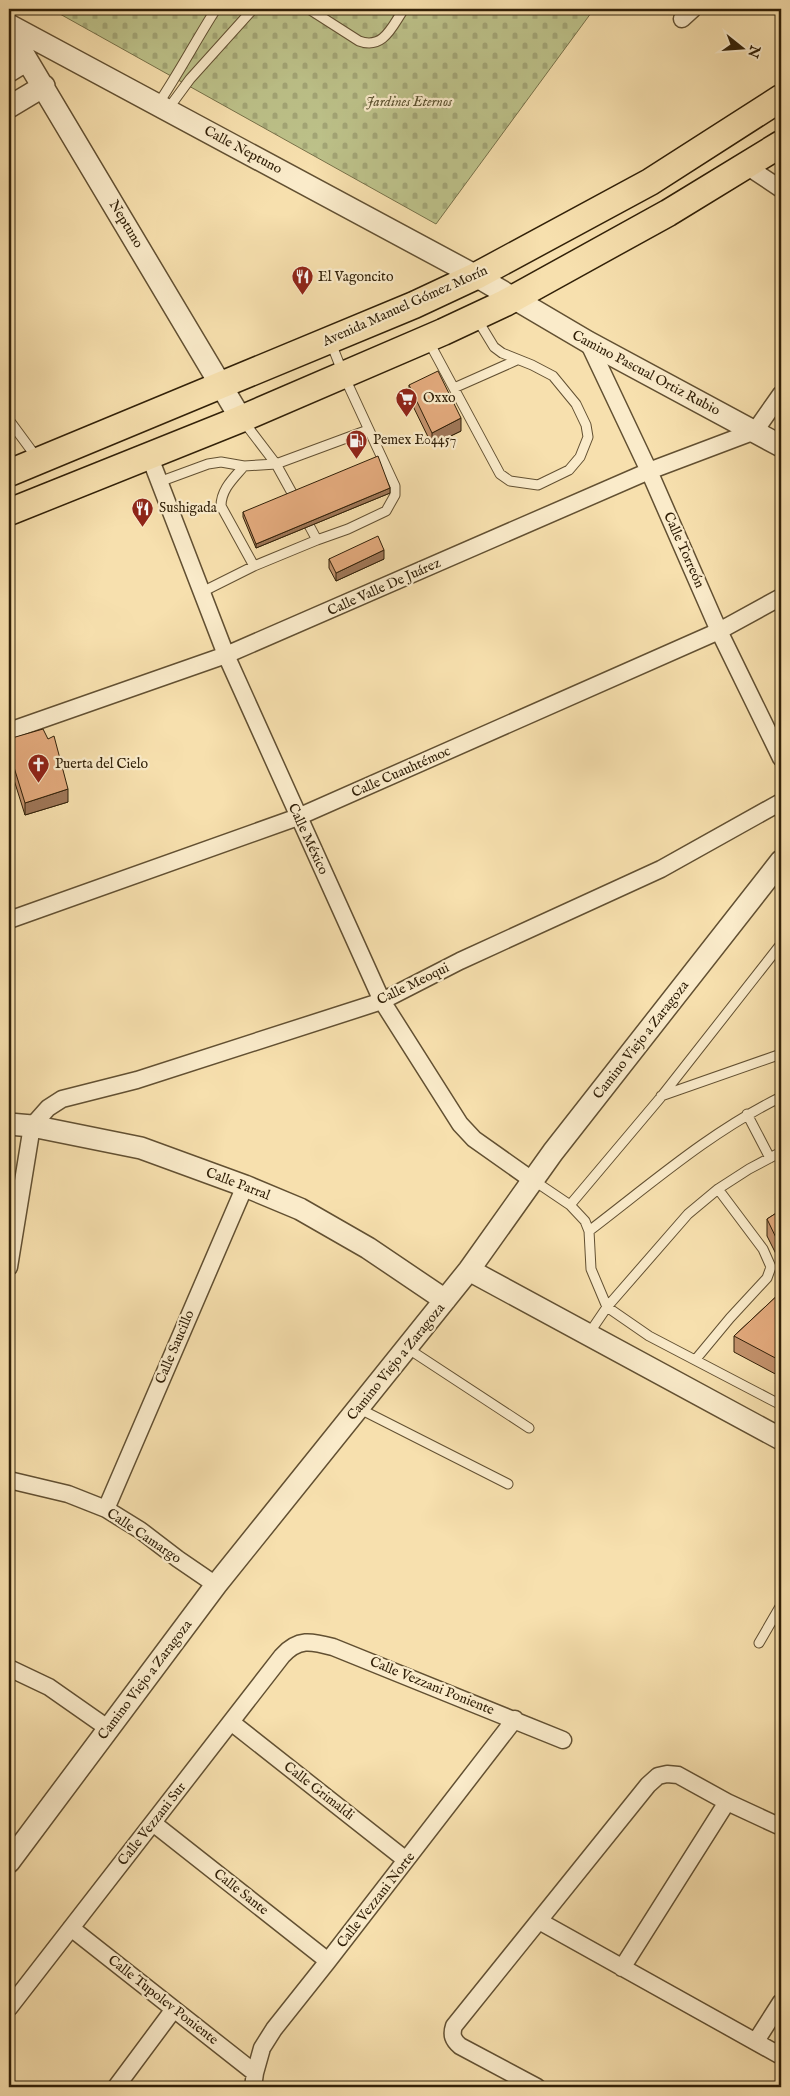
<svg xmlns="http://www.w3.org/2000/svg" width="790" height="2096" font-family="'IM FELL English',serif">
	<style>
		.cemetery { fill: url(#cemetery-stones); stroke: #777149 }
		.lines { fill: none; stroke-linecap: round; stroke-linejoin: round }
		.service-casing { stroke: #625032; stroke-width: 11 }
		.minor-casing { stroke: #625032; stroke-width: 19 }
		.tertiary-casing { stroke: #625032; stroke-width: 24 }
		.primary-casing { stroke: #312008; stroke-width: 29 }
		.service { stroke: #faebca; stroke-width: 9 }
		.minor { stroke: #faebca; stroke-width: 16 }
		.tertiary { stroke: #faebca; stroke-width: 21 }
		.primary { stroke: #f7e0ae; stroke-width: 26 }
		.wall { fill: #c3926c; stroke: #312008 }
		.shaded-wall { fill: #9f7758; stroke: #312008 }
		.building { fill: #e3aa7d; stroke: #312008 }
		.labels { text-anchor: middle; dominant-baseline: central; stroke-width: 4.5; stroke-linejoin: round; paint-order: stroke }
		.park-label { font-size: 14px; font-style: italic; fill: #5b512f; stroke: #faebca }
		.street-label { font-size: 14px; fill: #312008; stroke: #faebca }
		.poi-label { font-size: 14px; fill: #312008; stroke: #faebca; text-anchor: start }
	</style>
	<defs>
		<pattern id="cemetery-stones" width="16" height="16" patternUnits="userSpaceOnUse" patternTransform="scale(1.25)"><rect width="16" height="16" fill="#bdc28a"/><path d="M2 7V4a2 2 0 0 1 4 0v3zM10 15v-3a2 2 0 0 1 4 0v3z" fill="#a3a676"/></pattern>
	</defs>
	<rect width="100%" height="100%" fill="#f7e0ae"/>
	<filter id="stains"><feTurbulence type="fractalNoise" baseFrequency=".004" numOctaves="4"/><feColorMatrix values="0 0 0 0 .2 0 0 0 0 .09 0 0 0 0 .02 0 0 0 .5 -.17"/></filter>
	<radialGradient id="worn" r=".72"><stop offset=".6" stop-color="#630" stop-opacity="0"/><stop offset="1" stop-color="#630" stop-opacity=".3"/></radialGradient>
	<path class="cemetery" d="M51 9H594L436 224Z"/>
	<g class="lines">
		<defs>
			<path id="service" d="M309 9 359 41C384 50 392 26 404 9
				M158 104C179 73 196 40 216 9
				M168 109 190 79 253 9
				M429 342 500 474 510 481 538 485 569 470 580 457 588 437 586 425 576 404 553 376 532 365 502 353 494 347 477 319
				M454 388 517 360
				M9 420 37 458
				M244 422 276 464 297 502
				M244 466C234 478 221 489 221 506L254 566 317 540
				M159 482 208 464 221 462 244 466 276 464 368 430
				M304 516 317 540 348 529 386 511 395 495V486L344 376 331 343
				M202 592 254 566
				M661 1096 781 1054
				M747 1114 770 1158
				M533 1180 570 1205 585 1221 589 1231 591 1269 607 1307 649 1336 781 1405
				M570 1205 661 1097 781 944
				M589 1231C652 1183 710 1132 781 1097
				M588 1335 607 1307 688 1214 718 1189 749 1169 781 1152
				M407 1348 529 1428
				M696 1359 730 1318 767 1278 771 1267 763 1249 718 1189
				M358 1408 508 1484
				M759 1643 781 1605"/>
			<path id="minor" d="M682 19 693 9
				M748 167 781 189
				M588 342 649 471 719 631 781 758
				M149 455 226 655 382 1001 460 1124 474 1139 532 1180
				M9 731 226 655 649 471 755 431 781 394
				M9 920 298 817 719 631 781 597
				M9 1267 32 1126 48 1108 62 1099 137 1080 382 1001 460 961 661 869 781 802
				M9 1480 68 1494 106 1509 140 1530 178 1559 216 1585
				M106 1509 245 1186
				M9 1668 49 1687 109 1729
				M231 1722 406 1860
				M153 1823 328 1961
				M539 1921 781 2056
				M71 1928 255 2073
				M622 1968 727 1802
				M9 2008 282 1656C298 1638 311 1641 333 1647L563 1740
				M756 2041 781 2002
				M116 2087 174 2009
				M253 2087 255 2073 262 2048 274 2029 328 1961 515 1719
				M537 2087 460 2046C453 2040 451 2035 454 2026L648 1785 658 1776 667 1774 678 1775 727 1802 781 1827"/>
			<path id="tertiary" d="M9 25 476 276 588 342 781 446
				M9 30 241 419
				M9 71 27 60
				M9 107 44 86
				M9 1124 32 1126 141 1148 245 1186 300 1209 368 1248 445 1300
				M469 1270 781 1439
				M9 1862 216 1585 469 1270 553 1152 781 861"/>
			<path id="primary" d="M9 473 414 305 476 276 650 182 781 98
				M9 512 241 419 443 332 505 303 668 213 781 144"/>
		</defs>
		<use href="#service" class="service-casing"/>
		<use href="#minor" class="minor-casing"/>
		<use href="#tertiary" class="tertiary-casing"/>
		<use href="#primary" class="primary-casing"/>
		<use href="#service" class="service"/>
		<use href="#minor" class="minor"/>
		<use href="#tertiary" class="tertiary"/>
		<use href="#primary" class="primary"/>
	</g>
	<path class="wall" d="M409 385 461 431 432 445 409 398Z
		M390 493 256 548 243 517V512Z
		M329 559H384L336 581 329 568Z
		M12 738 68 802 25 815 9 764V751L12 750Z
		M781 1210V1264L767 1236V1219Z
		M781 1292V1377L734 1352V1336Z"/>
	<path class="shaded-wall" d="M461 418V431L432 445V433Z
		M390 488V493L256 548V544Z
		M384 550V559L336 581V573Z
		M68 789V802L25 815V803Z"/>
	<path class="building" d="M438 371 461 418 432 433 409 385Z
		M378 456 390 488 256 544 243 512Z
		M378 536 384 550 336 573 329 559Z
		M43 729 48 739 54 736 68 789 25 803 9 751 14 750 12 738Z
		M781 1210V1248L767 1219Z
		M781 1292V1361L734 1336Z"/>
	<defs>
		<symbol id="restaurant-pin" viewBox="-11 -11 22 30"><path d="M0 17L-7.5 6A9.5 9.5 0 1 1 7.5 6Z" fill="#8f2418" stroke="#faebca"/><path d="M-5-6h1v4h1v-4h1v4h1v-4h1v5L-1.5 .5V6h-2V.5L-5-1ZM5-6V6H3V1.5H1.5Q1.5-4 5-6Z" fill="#fff"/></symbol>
		<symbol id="supermarket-pin" viewBox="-11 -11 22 30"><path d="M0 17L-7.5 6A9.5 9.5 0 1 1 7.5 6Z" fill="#8f2418" stroke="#faebca"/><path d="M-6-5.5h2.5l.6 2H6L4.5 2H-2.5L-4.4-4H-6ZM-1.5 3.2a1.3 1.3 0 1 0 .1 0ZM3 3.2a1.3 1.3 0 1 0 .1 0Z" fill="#fff"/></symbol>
		<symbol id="fuel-pin" viewBox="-11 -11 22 30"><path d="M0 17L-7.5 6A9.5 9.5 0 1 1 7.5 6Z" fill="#8f2418" stroke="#faebca"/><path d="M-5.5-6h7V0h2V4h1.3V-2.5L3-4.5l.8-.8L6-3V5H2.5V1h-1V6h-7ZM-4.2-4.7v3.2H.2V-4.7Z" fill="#fff"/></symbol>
		<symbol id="church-pin" viewBox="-11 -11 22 30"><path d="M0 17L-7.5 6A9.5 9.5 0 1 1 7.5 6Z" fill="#8f2418" stroke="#faebca"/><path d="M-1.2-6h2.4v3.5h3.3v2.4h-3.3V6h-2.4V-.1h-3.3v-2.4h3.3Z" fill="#fff"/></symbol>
	</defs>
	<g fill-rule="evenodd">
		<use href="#restaurant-pin" x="290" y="264" width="25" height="34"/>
		<use href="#supermarket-pin" x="394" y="386" width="25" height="34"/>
		<use href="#fuel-pin" x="344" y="428" width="25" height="34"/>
		<use href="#restaurant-pin" x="130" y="496" width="25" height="34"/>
		<use href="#church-pin" x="26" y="752" width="25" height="34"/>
	</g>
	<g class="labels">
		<g class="park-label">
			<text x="409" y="102">Jardines Eternos</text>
		</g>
		<g class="street-label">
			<text transform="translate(243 150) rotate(28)">Calle Neptuno</text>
			<text transform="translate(126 224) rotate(59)">Neptuno</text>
			<text transform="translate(405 306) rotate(-24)">Avenida Manuel Gómez Morín</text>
			<text transform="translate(646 373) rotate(28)">Camino Pascual Ortiz Rubio</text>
			<text transform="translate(684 550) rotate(66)">Calle Torreón</text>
			<text transform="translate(384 587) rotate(-24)">Calle Valle De Juárez</text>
			<text transform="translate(401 772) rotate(-24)">Calle Cuauhtémoc</text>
			<text transform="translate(308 839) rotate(65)">Calle México</text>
			<text transform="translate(413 984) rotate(-26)">Calle Meoqui</text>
			<text transform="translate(641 1040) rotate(-52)">Camino Viejo a Zaragoza</text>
			<text transform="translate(238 1184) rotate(21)">Calle Parral</text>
			<text transform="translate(175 1347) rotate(-67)">Calle Saucillo</text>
			<text transform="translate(396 1362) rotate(-51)">Camino Viejo a Zaragoza</text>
			<text transform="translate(144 1536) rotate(34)">Calle Camargo</text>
			<text transform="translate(145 1680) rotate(-53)">Camino Viejo a Zaragoza</text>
			<text transform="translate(432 1686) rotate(22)">Calle Vezzani Poniente</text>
			<text transform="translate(319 1791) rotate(38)">Calle Grimaldi</text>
			<text transform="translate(152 1824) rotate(-52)">Calle Vezzani Sur</text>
			<text transform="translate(241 1892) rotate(38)">Calle Sante</text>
			<text transform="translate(376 1900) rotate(-52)">Calle Vezzani Norte</text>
			<text transform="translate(163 2000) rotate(38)">Calle Tupolev Poniente</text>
		</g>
		<g class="poi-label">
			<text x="318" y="277">El Vagoncito</text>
			<text x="423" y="398">Oxxo</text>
			<text x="373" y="440">Pemex E04457</text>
			<text x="159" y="508">Sushigada</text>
			<text x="55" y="764">Puerta del Cielo</text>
		</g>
	</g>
	<rect width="790" height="2096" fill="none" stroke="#f7e0ae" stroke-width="30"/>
	<rect x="10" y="10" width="770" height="2076" fill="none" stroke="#312008" stroke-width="2.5"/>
	<rect x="15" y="15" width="760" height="2066" fill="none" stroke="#312008"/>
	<g transform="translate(742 48) rotate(107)" stroke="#faebca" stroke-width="4" paint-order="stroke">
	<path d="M0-4L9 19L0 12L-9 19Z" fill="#312008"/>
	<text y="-8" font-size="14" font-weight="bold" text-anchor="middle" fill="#312008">N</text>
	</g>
	<rect width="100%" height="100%" filter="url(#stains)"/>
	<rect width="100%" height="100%" fill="url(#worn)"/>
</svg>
